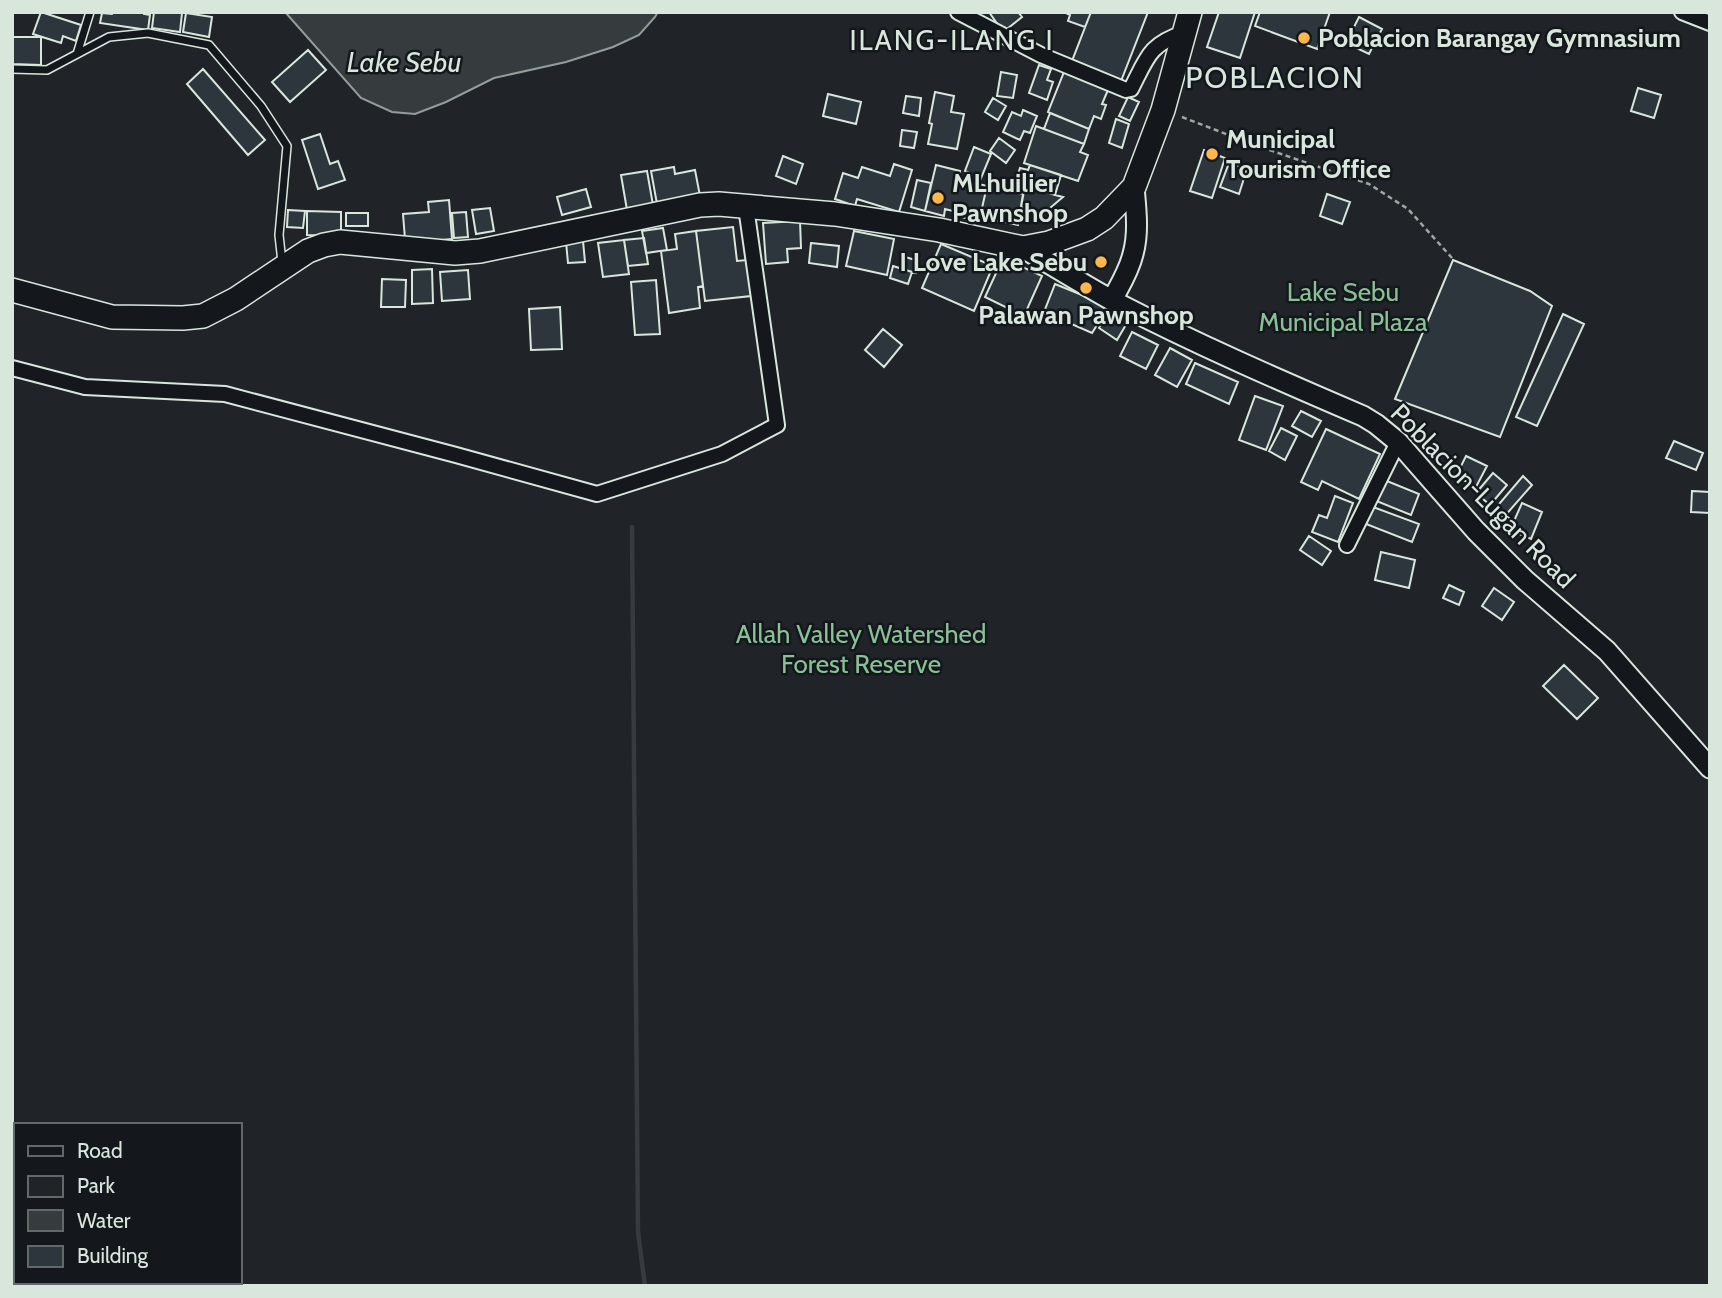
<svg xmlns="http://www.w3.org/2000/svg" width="1722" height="1298" font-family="Cabin,sans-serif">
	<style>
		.green { fill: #202428; stroke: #939e99; stroke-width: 2; fill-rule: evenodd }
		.water { fill: #363b3e; stroke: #939e99; stroke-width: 2 }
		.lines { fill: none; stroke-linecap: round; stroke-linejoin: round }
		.stream { stroke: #363b3e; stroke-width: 4.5 }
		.building { fill: #2c363c; stroke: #d8e6dc; stroke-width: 2 }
		.service-casing { stroke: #d8e6dc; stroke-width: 10 }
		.minor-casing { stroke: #d8e6dc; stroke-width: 18 }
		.secondary-casing { stroke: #d8e6dc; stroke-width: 23 }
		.primary-casing { stroke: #d8e6dc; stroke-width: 26 }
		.path { stroke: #9da8a2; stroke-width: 2.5; stroke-dasharray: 5 3.5; stroke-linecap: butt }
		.service { stroke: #14181c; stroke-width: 7 }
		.minor { stroke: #14181c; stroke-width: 14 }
		.secondary { stroke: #14181c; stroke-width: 19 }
		.primary { stroke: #14181c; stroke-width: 23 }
		.poi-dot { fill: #ffb74d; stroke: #14181c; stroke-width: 2.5 }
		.labels { text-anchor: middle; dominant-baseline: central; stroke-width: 5; stroke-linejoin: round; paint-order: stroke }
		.poi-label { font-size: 26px; font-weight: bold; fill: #d8e6dc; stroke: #14181c; text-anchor: start }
		.park-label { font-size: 26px; fill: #8ac095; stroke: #14181c }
		.street-label { font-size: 26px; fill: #d8e6dc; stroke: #14181c }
		.neighbourhood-label { font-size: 28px; letter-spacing: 2px; fill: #d8e6dc; stroke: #14181c }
		.water-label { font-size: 28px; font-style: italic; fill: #d8e6dc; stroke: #14181c }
		.quarter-label { font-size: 30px; letter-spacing: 2px; fill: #d8e6dc; stroke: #14181c }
	</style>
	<rect width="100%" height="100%" fill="#14181c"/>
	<path class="green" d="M12 12H1710V1286H12ZM16 1125H240V1282H16Z"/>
	<path class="water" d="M285 12H658L655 17 639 35 613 47 566 62 494 78 446 102 415 114 392 112 361 98Z"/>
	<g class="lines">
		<path class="stream" d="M632 527 638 1232 645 1286"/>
	</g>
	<path class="building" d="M41 12 81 25 76 41 63 36 61 43 33 34Z
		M113 12H144V14L150 15 148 30 100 23 102 13 112 14Z
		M154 12 182 13 180 32 152 28Z
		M989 12H1018L1022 17 1003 32Z
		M1064 12H1091L1085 27 1068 21 1070 15Z
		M1091 12H1148L1121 81 1072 61Z
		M1219 12H1255L1240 58 1207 47Z
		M1260 12H1330L1317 49 1255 26Z
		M186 13 212 17 209 37 183 32Z
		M1359 17 1382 29 1369 54 1346 43Z
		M13 37H41V65L13 64Z
		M308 50 326 70 290 102 272 82Z
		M1039 65 1051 69 1047 80 1053 82 1047 100 1029 93Z
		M203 69 265 140 248 155 187 84Z
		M1001 72 1017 75 1013 98 997 96Z
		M1064 72 1108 90 1102 104 1106 105 1101 119 1094 116 1089 129 1048 112Z
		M1638 88 1661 95 1654 118 1631 111Z
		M935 92 954 96 951 112 964 114 957 149 928 144 932 124 929 123Z
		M828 94 861 102 856 124 823 116Z
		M906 96 921 98 919 116 903 113Z
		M1128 97 1139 102 1130 121 1119 116Z
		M993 98 1006 106 998 120 985 112Z
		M1023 110 1037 116 1030 133 1024 131 1020 140 1003 132 1012 112 1021 116Z
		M1050 113 1089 129 1084 144 1044 129Z
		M1116 119 1129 124 1122 148 1109 143Z
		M1036 126 1084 144 1080 152 1088 155 1078 181 1024 163Z
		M902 130 917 132 914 148 900 146Z
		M320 134 330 164 338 161 345 180 318 189 302 140Z
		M999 138 1015 150 1006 163 990 151Z
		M974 147 991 154 979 183 968 178 970 173 965 171Z
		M1204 150 1225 158 1212 198 1190 191Z
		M783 156 803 164 796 184 776 176Z
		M1229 163 1247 169 1239 194 1220 187Z
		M894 164 912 170 899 212 857 199 855 206 835 199 843 173 858 178 862 167 890 176Z
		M936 165 960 171 958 179 987 186 979 221 961 217V213L945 209 944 216 925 211Z
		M1030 165 1061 175 1055 195 1025 186 1024 190 1014 187 1020 168 1028 170Z
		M674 167 675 174 695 170 700 196 657 204 651 171Z
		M647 171 653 205 627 210 621 175Z
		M917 180 931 183 925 211 911 207Z
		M987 186 1023 194 1018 225 980 217Z
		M1025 186 1055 195 1063 197 1043 214 1021 207Z
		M586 189 591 207 562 215 557 197Z
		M1327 194 1350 202 1342 224 1320 216Z
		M449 200 452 239 420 242 419 238 405 239 403 214 429 212 428 202Z
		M490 208 494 231 476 234 472 210Z
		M288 210 305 211 303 228 287 227Z
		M307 211 341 212V236L307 235Z
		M466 212 468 237 454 238 452 213Z
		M346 213H368V226H346Z
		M800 221 801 248 787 249 788 262 766 264 763 223Z
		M733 227 737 261 747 260 751 296 705 301 696 231Z
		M663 228 667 250 646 253 642 231Z
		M696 231 703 286 698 287 700 308 669 313 661 251 677 249 675 234Z
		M854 231 894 239 887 275 846 266Z
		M644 238 648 264 628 266 624 240Z
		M624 240 629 274 603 277 598 243Z
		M583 241 585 262 568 263 566 242Z
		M811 243 839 246 837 267 809 263Z
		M941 244 993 266 974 311 922 288Z
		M905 257 919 261 916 273 902 269Z
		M1003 258 1042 276 1024 316 985 297Z
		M1453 260 1530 291 1552 306 1500 437 1395 399Z
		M893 266 912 272 908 284 890 278Z
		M432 269 433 303 412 304V270Z
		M468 270 470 299 442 301 440 272Z
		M382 279 406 280 405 307H381Z
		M656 280 660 334 635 335 631 282Z
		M1055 284 1109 306 1092 333 1044 312Z
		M1109 306 1127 323 1117 340 1099 328Z
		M560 307 562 349 531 350 529 309Z
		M1563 314 1584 324 1537 426 1516 417Z
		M883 329 902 345 884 367 865 350Z
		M1132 332 1158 345 1146 369 1120 356Z
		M1170 348 1192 360 1177 387 1155 375Z
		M1195 363 1238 382 1229 404 1186 384Z
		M1255 396 1283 406 1266 450 1239 440Z
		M1301 411 1321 421 1312 437 1292 426Z
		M1281 428 1297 436 1285 460 1269 451Z
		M1326 429 1380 454 1359 499 1322 481 1318 490 1301 482Z
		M1674 441 1703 453 1696 470 1666 458Z
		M1466 456 1487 466 1476 487 1456 476Z
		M1493 473 1507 485 1490 505 1476 493Z
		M1523 476 1532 485 1503 518 1494 510Z
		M1382 479 1419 494 1411 515 1374 500Z
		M1692 491 1710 492V513L1691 512Z
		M1335 496 1353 503 1338 542 1312 532 1319 515 1327 518Z
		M1522 503 1542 512 1531 539 1510 530Z
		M1373 507 1419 524 1412 542 1366 524Z
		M1309 536 1331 551 1322 565 1300 550Z
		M1381 552 1415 560 1409 588 1375 580Z
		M1449 585 1464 592 1459 605 1443 598Z
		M1494 588 1514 602 1502 620 1482 606Z
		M1564 665 1598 698 1577 719 1543 686Z"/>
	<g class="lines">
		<defs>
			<path id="service" d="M77 54 90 12
				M12 69 47 70 109 37 148 33 209 45 261 106 287 146 279 235 282 262"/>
			<path id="minor" d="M958 12 1041 55 1126 90 1131 89C1147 58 1149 44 1184 33
				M1682 12 1710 23
				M12 368 85 387 225 394 456 455 597 494 722 454 777 425 746 207
				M1347 545 1398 442"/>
			<path id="secondary" d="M1023 248C1054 266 1084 285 1115 302 1196 344 1279 380 1363 416L1376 424 1398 442 1476 531 1525 580 1607 651 1710 768
				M1112 300C1120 285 1129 271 1133 254 1139 233 1136 209 1134 187"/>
			<path id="primary" d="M12 290 112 317 183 318 203 316 236 299 308 251 324 245 340 242 455 253 480 251 700 205 719 204 835 214 939 230 1023 248 1049 243 1087 229 1104 218 1134 187 1163 110 1190 12"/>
		</defs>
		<use href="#service" class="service-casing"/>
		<use href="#minor" class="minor-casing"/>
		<use href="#secondary" class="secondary-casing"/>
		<use href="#primary" class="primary-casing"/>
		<path class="path" d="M1182 117 1252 144 1369 184 1408 209 1452 258"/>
		<use href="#service" class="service"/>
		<use href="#minor" class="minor"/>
		<use href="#secondary" class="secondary"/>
		<use href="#primary" class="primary"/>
	</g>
	<g class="poi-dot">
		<circle cx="1304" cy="38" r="7"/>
		<circle cx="1212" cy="154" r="7"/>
		<circle cx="938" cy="198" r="7"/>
		<circle cx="1101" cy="262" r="7"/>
		<circle cx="1086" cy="288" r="7"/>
	</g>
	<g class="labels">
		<g class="poi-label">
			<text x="1318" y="38">Poblacion Barangay Gymnasium</text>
			<text x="1226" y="139">Municipal<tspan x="1226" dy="30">Tourism Office</tspan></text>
			<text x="952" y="183">MLhuilier<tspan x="952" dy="30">Pawnshop</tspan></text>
			<text x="1087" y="262" text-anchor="end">I Love Lake Sebu</text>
			<text x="1086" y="315" text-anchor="middle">Palawan Pawnshop</text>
		</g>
		<g class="park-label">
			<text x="1343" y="292">Lake Sebu<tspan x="1343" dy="30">Municipal Plaza</tspan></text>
			<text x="861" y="634">Allah Valley Watershed<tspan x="861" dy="30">Forest Reserve</tspan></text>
		</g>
		<g class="street-label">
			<text transform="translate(1483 496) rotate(45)">Poblacion-Lugan Road</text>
		</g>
		<g class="neighbourhood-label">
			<text x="952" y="40">ILANG-ILANG I</text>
		</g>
		<g class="water-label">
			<text x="404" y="62">Lake Sebu</text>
		</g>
		<g class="quarter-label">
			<text x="1275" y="77">POBLACION</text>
		</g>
	</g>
	<rect width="1722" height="1298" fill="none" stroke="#d8e6dc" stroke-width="28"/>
	<rect x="14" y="1123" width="228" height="161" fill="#14181c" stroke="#626a69" stroke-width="2"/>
	<rect x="28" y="1146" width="35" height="10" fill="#14181c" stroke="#626a69" stroke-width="2"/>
	<text x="77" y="1158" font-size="21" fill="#d8e6dc">Road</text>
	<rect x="28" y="1176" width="35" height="21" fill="#202428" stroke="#626a69" stroke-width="2"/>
	<text x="77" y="1193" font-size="21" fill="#d8e6dc">Park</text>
	<rect x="28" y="1210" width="35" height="21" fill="#363b3e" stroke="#626a69" stroke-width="2"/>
	<text x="77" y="1228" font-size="21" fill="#d8e6dc">Water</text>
	<rect x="28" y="1246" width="35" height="21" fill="#2c363c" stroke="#626a69" stroke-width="2"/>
	<text x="77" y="1263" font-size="21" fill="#d8e6dc">Building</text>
</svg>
